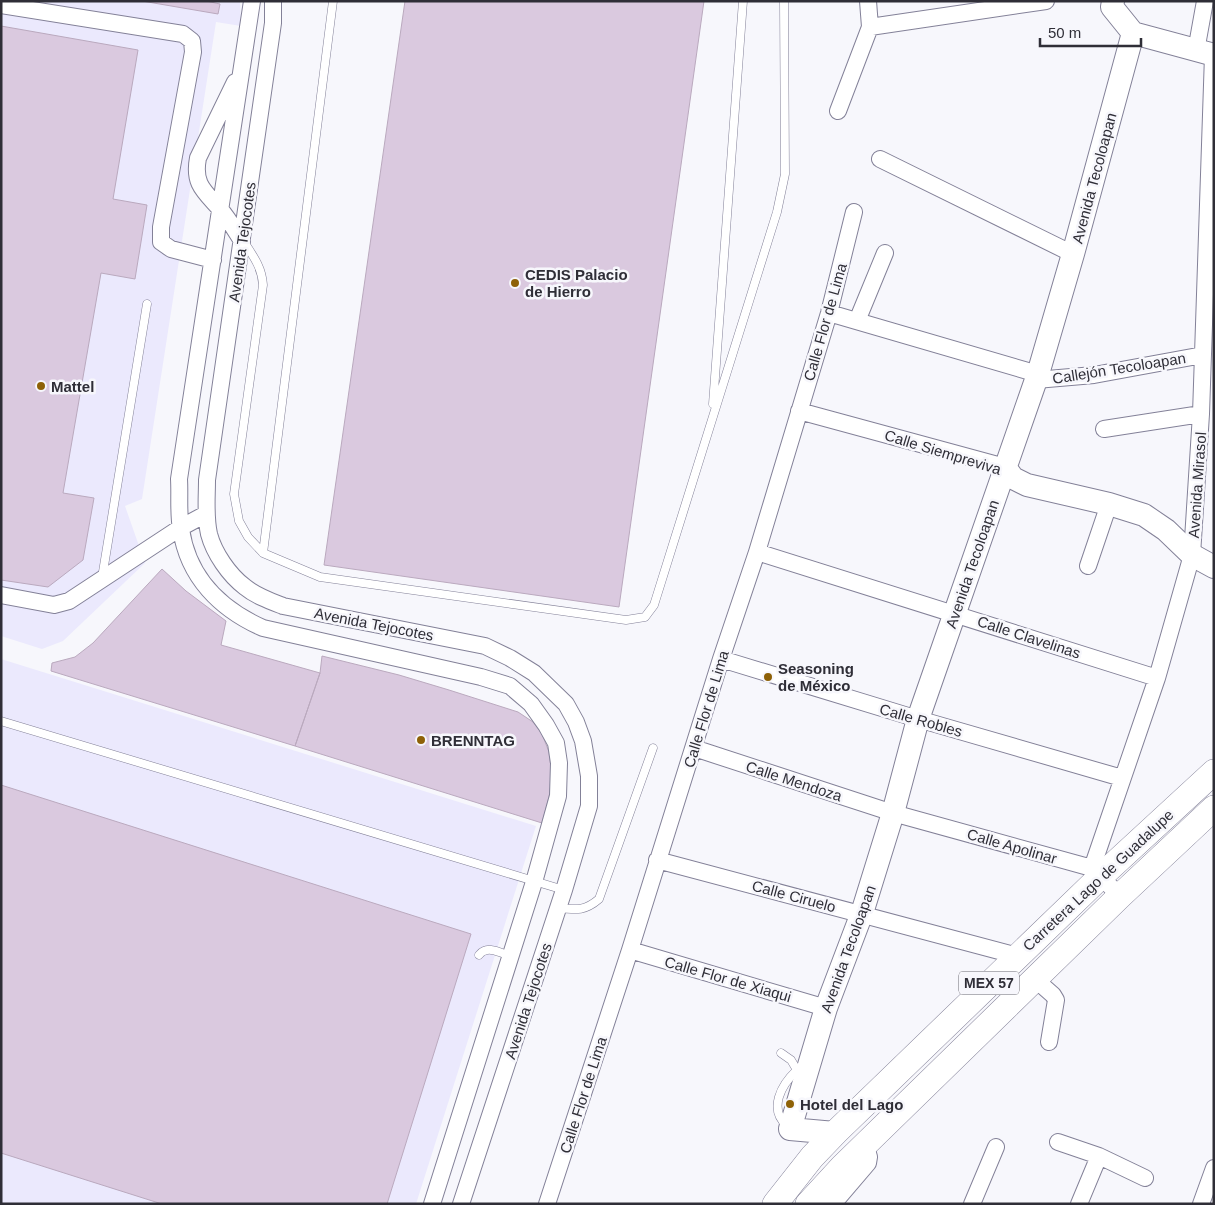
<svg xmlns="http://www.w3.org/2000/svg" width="1215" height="1205" font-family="Helvetica,sans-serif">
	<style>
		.built { fill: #ebe9fd }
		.building { fill: #dac9df; stroke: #baa9be }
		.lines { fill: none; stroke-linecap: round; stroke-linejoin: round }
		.lane-casing { stroke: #838198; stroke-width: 9 }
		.street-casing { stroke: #838198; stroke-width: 18 }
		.secondary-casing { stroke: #838198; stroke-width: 24 }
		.primary-casing { stroke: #838198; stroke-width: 26 }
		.lane { stroke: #fff; stroke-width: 8 }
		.street { stroke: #fff; stroke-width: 16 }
		.secondary { stroke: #fff; stroke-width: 22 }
		.primary { stroke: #fff; stroke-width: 25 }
		.poi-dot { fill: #8e6107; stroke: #f7f7fc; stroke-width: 2 }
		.labels { text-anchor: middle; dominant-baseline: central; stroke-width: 5; stroke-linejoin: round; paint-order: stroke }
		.shield { fill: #f7f7fc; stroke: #6b6a72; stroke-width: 1 }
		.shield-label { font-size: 14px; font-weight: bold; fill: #2f2e37 }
		.street-label { font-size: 15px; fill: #2f2e37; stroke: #f7f7fc }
		.poi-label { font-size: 15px; font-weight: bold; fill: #2f2e37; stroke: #f7f7fc; text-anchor: start }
	</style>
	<rect width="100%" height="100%" fill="#f7f7fc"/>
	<path class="built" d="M1 1H240L241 26 216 22 142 499 125 506 145 563 63 641 42 649 1 636Z
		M1 659 536 826 416 1204H1Z"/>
	<path class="building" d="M142 1H206L220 4 218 14Z
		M405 1H704L619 607 324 565Z
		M1 26 138 50 113 199 147 205 135 279 101 273 63 493 94 498 83 560 48 587 1 580Z
		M162 569 186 591 226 621 221 645 320 673 295 746 51 671 52 663 75 657 93 643Z
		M322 656 399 675 449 690 518 712 533 722 542 734 549 752 552 777 549 797 542 823 295 746 320 673Z
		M1 785 471 934 387 1204H162L1 1153Z"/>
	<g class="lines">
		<defs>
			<path id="lane" d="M244 242C254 257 262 268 263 285L234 494 239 521 248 537 263 553 320 577 626 620 645 617 654 605 777 212 785 174 784 1
				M713 404 743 1
				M263 553 333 1
				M102 578 147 304
				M1 721 564 890
				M558 908C577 910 585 911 599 899L653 748
				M479 955C487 945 499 952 510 956
				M781 1053 791 1060 797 1070 802 1073
				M787 1126C768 1109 781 1085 797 1070"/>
			<path id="street" d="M252 1 179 479C180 495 178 513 181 529 188 577 220 609 263 628L481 677 510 686 531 704 546 725 556 743 559 763 558 796 534 882 432 1204
				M273 1V23L207 480C207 498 205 516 209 534 214 553 229 575 245 587 256 596 270 601 283 606L485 646 510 658 534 673 566 704 576 722 583 741 589 776V806L564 890 461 1204
				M1 5 183 34 192 41 193 52 161 227V242L171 249 213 260
				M870 27 1046 1
				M1196 51 1205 1
				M235 82 198 158C193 184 204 191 220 209 228 218 235 230 242 241
				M838 111 870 27 868 1
				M880 159 1073 254
				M829 313 1038 374
				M857 321 885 253
				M1036 380 1094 375 1203 355
				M799 411 1005 467
				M1104 429 1201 414
				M757 552 1157 678
				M1088 566 1109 504
				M1 595 54 605 69 601 180 528 206 514
				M721 659 918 719 1122 778
				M694 748 893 813 1092 868 1120 896
				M657 860 1018 956
				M1092 868 1157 678 1192 555 1201 414 1213 55
				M630 950 826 1008
				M1036 980 1053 995 1056 1000 1049 1042
				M1058 1142 1099 1156 1145 1178
				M547 1204 630 950 721 659 757 552 829 313 854 212
				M833 1204 868 1163 869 1157 867 1150 863 1147
				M972 1204 996 1147
				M1079 1204 1099 1156
				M1201 1204 1214 1168"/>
			<path id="secondary" d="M1113 1 1112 7 1133 33
				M1133 33 1214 55
				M1005 467 1013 478 1027 485 1109 504 1144 515 1166 530 1192 555 1214 567
				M790 1129 826 1008 862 913 893 813 918 719 1038 374 1073 254 1133 33
				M790 1129 835 1133"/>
			<path id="primary" d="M775 1204 812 1157 835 1133 1100 877 1214 772
				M808 1204 842 1167 1120 896 1214 808"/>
		</defs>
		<use href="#lane" class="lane-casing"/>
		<use href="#street" class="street-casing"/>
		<use href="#secondary" class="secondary-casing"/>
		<use href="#primary" class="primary-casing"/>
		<use href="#lane" class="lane"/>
		<use href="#street" class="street"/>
		<use href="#secondary" class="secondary"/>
		<use href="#primary" class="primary"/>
	</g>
	<g class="poi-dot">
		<circle cx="515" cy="283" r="5"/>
		<circle cx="41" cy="386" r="5"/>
		<circle cx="768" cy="677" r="5"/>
		<circle cx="421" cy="740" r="5"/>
		<circle cx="790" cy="1104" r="5"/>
	</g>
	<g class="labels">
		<rect class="shield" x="959" y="971.5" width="60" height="23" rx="4"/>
		<g class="shield-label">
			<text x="989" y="983">MEX 57</text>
		</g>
		<g class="street-label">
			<text transform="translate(1094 178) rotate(-75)">Avenida Tecoloapan</text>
			<text transform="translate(242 242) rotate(-82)">Avenida Tejocotes</text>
			<text transform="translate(825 322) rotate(-74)">Calle Flor de Lima</text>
			<text transform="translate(1119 368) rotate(-9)">Callejón Tecoloapan</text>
			<text transform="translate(943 452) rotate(17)">Calle Siempreviva</text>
			<text transform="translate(1197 485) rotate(-86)">Avenida Mirasol</text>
			<text transform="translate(972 564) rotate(-71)">Avenida Tecoloapan</text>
			<text transform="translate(374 624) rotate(11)">Avenida Tejocotes</text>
			<text transform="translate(1029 637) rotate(18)">Calle Clavelinas</text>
			<text transform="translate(706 709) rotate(-73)">Calle Flor de Lima</text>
			<text transform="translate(921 720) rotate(16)">Calle Robles</text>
			<text transform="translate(794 781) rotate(18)">Calle Mendoza</text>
			<text transform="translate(1012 846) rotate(16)">Calle Apolinar</text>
			<text transform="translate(1098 880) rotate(-43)">Carretera Lago de Guadalupe</text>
			<text transform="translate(794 896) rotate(15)">Calle Ciruelo</text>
			<text transform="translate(848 949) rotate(-70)">Avenida Tecoloapan</text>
			<text transform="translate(728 979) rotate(16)">Calle Flor de Xiaqui</text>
			<text transform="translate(528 1001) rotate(-72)">Avenida Tejocotes</text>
			<text transform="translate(583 1095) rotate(-72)">Calle Flor de Lima</text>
		</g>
		<g class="poi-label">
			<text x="525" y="274">CEDIS Palacio<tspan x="525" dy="17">de Hierro</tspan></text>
			<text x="51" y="386">Mattel</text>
			<text x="778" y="668">Seasoning<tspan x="778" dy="17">de México</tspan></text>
			<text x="431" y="740">BRENNTAG</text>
			<text x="800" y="1104">Hotel del Lago</text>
		</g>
	</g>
	<rect width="1215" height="1205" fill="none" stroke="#2f2e37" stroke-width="5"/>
	<path d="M1040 38v8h101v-8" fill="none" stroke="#2f2e37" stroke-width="2.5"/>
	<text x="1048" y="38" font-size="15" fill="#2f2e37" stroke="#f7f7fc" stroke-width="4" paint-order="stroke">50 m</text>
</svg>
